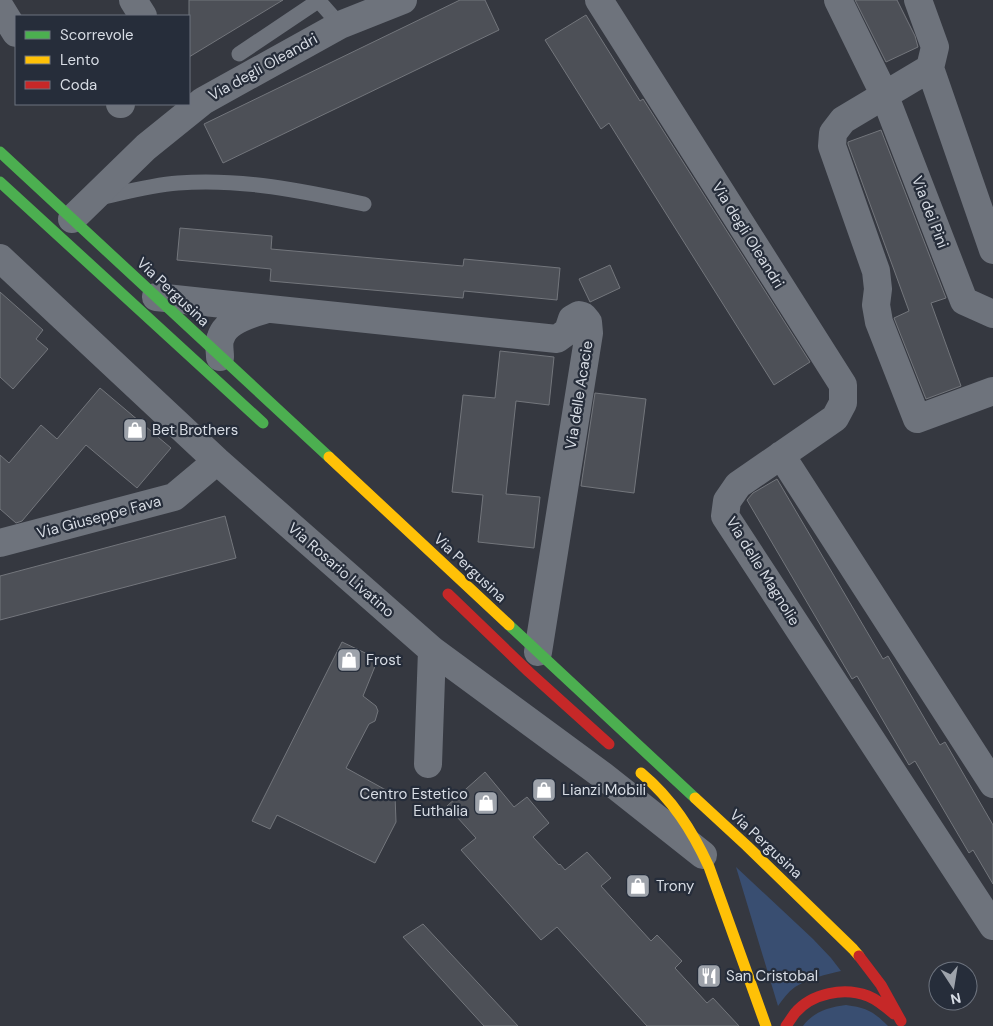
<svg xmlns="http://www.w3.org/2000/svg" width="993" height="1026" font-family="'DM Sans',sans-serif">
	<style>
		.green { fill: #394e71 }
		.building { fill: #4d5057; stroke: #73767c }
		.lines { fill: none; stroke-linecap: round; stroke-linejoin: round }
		.lane { stroke: #6e737c; stroke-width: 15 }
		.street { stroke: #6e737c; stroke-width: 28 }
		.fast { stroke: #4caf50; stroke-width: 11 }
		.slow { stroke: #ffc107; stroke-width: 11 }
		.jam { stroke: #c62828; stroke-width: 11 }
		.labels { text-anchor: middle; dominant-baseline: central; stroke-width: 4.5; stroke-linejoin: round; paint-order: stroke }
		.street-label { font-size: 15px; fill: #d7dce4; stroke: #262d3a }
		.poi-label { font-size: 15px; fill: #d7dce4; stroke: #262d3a; text-anchor: start }
	</style>
	<rect width="100%" height="100%" fill="#353840"/>
	<path class="green" d="M736 867 813 939 831 958 841 971C827 974 807 979 795 987 788 992 783 999 778 1006Z
		M846 1005C867 1008 873 1011 888 1026H803C813 1012 829 1007 846 1005Z"/>
	<path class="building" d="M189 0H283L189 57Z
		M460 0H485L499 30 223 163 204 124Z
		M855 0H897L915 36 918 47 886 62Z
		M586 15 640 101 643 99 810 362 774 385 609 123 601 129 545 40Z
		M881 130 946 298 931 303 961 386 926 399 894 318 909 311 848 144V142Z
		M180 228 272 236 271 249 463 266 464 259 560 268 557 300 464 291 463 298 270 281 271 269 177 260Z
		M610 265 620 288 590 302 579 279Z
		M0 292 43 330 36 339 48 349 13 389 0 377Z
		M500 351 554 357 549 405 516 401 506 494 540 497 534 548 478 542 483 495 452 492 463 395 495 398Z
		M100 388 171 448 137 488 86 445 22 521 16 523 0 509V455L9 463 41 425 57 439Z
		M595 393 646 399 634 493 581 486Z
		M777 479 883 659 888 656 940 745 945 742 993 825V884L973 850 969 853 915 761 909 765 857 676 852 679 747 500 753 493Z
		M225 516 236 558 0 620V576Z
		M342 642 378 659 363 696 376 706 378 711 375 721 369 724 346 768 395 795 396 822 375 863 277 815 270 829 252 821Z
		M485 772 514 807 527 797 549 823 533 837 559 865 560 864 565 870 587 852 611 878 601 886 651 941 657 935 682 961 675 968 707 1003 713 998 739 1026H647L557 927 541 940 461 850 476 838 447 806Z
		M423 924 518 1026H484L403 937Z"/>
	<g class="lines">
		<path class="lane" d="M318 0 340 25
			M239 54 318 1
			M99 198C126 192 151 185 178 183 241 178 303 191 364 204"/>
		<path class="street" d="M133 0 143 16
			M599 0 843 385V403L835 418 738 485 727 501 725 516 993 926
			M838 0 884 94 964 301 993 314
			M918 0 935 47 930 68 843 120 833 133 832 146 876 271 878 289 876 305 879 322 917 419 993 391
			M0 7 16 33
			M930 68 993 250
			M120 104H121
			M72 219 146 147 203 101 340 25 403 0
			M0 258 217 461 432 650 602 775 703 855
			M156 297 557 339 568 331 572 319 579 315 583 316 588 322 589 333 538 652
			M220 357C220 351 218 343 221 337 226 321 250 314 264 310
			M781 455 993 784
			M0 543 174 497 217 461
			M428 764 432 650"/>
		<path class="fast" d="M0 152 329 457
			M0 182 263 423
			M509 625 695 798"/>
		<path class="slow" d="M329 457 509 625
			M641 773C672 799 692 830 709 867L766 1026
			M695 798 747 846 853 949 859 956"/>
		<path class="jam" d="M448 594 529 672 609 744
			M859 956 881 985 901 1021
			M786 1026C789 1022 792 1017 795 1013 812 993 844 987 868 996 878 1000 886 1007 894 1014"/>
	</g>
	<defs>
		<symbol id="shop-square" viewBox="-11 -11 22 22"><rect x="-9" y="-9" width="18" height="18" rx="4" fill="#9ea3ab" stroke="#262d3a"/><path d="M-5-2.5h2.3a2.7 3.5 0 0 1 5.4 0H5L5.5 6h-11ZM-1.5-2.5h3a1.5 2.3 0 0 0-3 0Z" fill="#fff"/></symbol>
		<symbol id="restaurant-square" viewBox="-11 -11 22 22"><rect x="-9" y="-9" width="18" height="18" rx="4" fill="#9ea3ab" stroke="#262d3a"/><path d="M-5-6h1v4h1v-4h1v4h1v-4h1v5L-1.5 .5V6h-2V.5L-5-1ZM5-6V6H3V1.5H1.5Q1.5-4 5-6Z" fill="#fff"/></symbol>
	</defs>
	<g fill-rule="evenodd">
		<use href="#shop-square" x="121" y="416" width="28" height="28"/>
		<use href="#shop-square" x="335" y="646" width="28" height="28"/>
		<use href="#shop-square" x="530" y="776" width="28" height="28"/>
		<use href="#shop-square" x="472" y="789" width="28" height="28"/>
		<use href="#shop-square" x="624" y="872" width="28" height="28"/>
		<use href="#restaurant-square" x="695" y="962" width="28" height="28"/>
	</g>
	<g class="labels">
		<g class="street-label">
			<text transform="translate(263 67) rotate(-29)">Via degli Oleandri</text>
			<text transform="translate(930 212) rotate(69)">Via dei Pini</text>
			<text transform="translate(748 235) rotate(58)">Via degli Oleandri</text>
			<text transform="translate(173 292) rotate(43)">Via Pergusina</text>
			<text transform="translate(579 395) rotate(-81)">Via delle Acacie</text>
			<text transform="translate(99 517) rotate(-15)">Via Giuseppe Fava</text>
			<text transform="translate(470 568) rotate(43)">Via Pergusina</text>
			<text transform="translate(341 570) rotate(41)">Via Rosario Livatino</text>
			<text transform="translate(763 571) rotate(58)">Via delle Magnolie</text>
			<text transform="translate(766 844) rotate(43)">Via Pergusina</text>
		</g>
		<g class="poi-label">
			<text x="152" y="430">Bet Brothers</text>
			<text x="366" y="660">Frost</text>
			<text x="562" y="790">Lianzi Mobili</text>
			<text x="468" y="794" text-anchor="end">Centro Estetico<tspan x="468" dy="17">Euthalia</tspan></text>
			<text x="656" y="886">Trony</text>
			<text x="726" y="976">San Cristobal</text>
		</g>
	</g>
	<rect x="15" y="15" width="175" height="90" fill="#262d3a" stroke="#6d737e"/>
	<rect x="25" y="31" width="25" height="8" fill="#4caf50" stroke="#6d737e"/>
	<text x="60" y="40" font-size="15" fill="#d7dce4">Scorrevole</text>
	<rect x="25" y="56" width="25" height="8" fill="#ffc107" stroke="#6d737e"/>
	<text x="60" y="65" font-size="15" fill="#d7dce4">Lento</text>
	<rect x="25" y="81" width="25" height="8" fill="#c62828" stroke="#6d737e"/>
	<text x="60" y="90" font-size="15" fill="#d7dce4">Coda</text>
	<g transform="translate(953 986) rotate(168)"><circle r="24" fill="#262d3a" stroke="#6d737e"/>
	<path d="M0-4L9 19L0 12L-9 19Z" fill="#9ea3ab"/>
	<text y="-8" font-size="14" font-weight="bold" text-anchor="middle" fill="#d7dce4">N</text>
	</g>
</svg>
